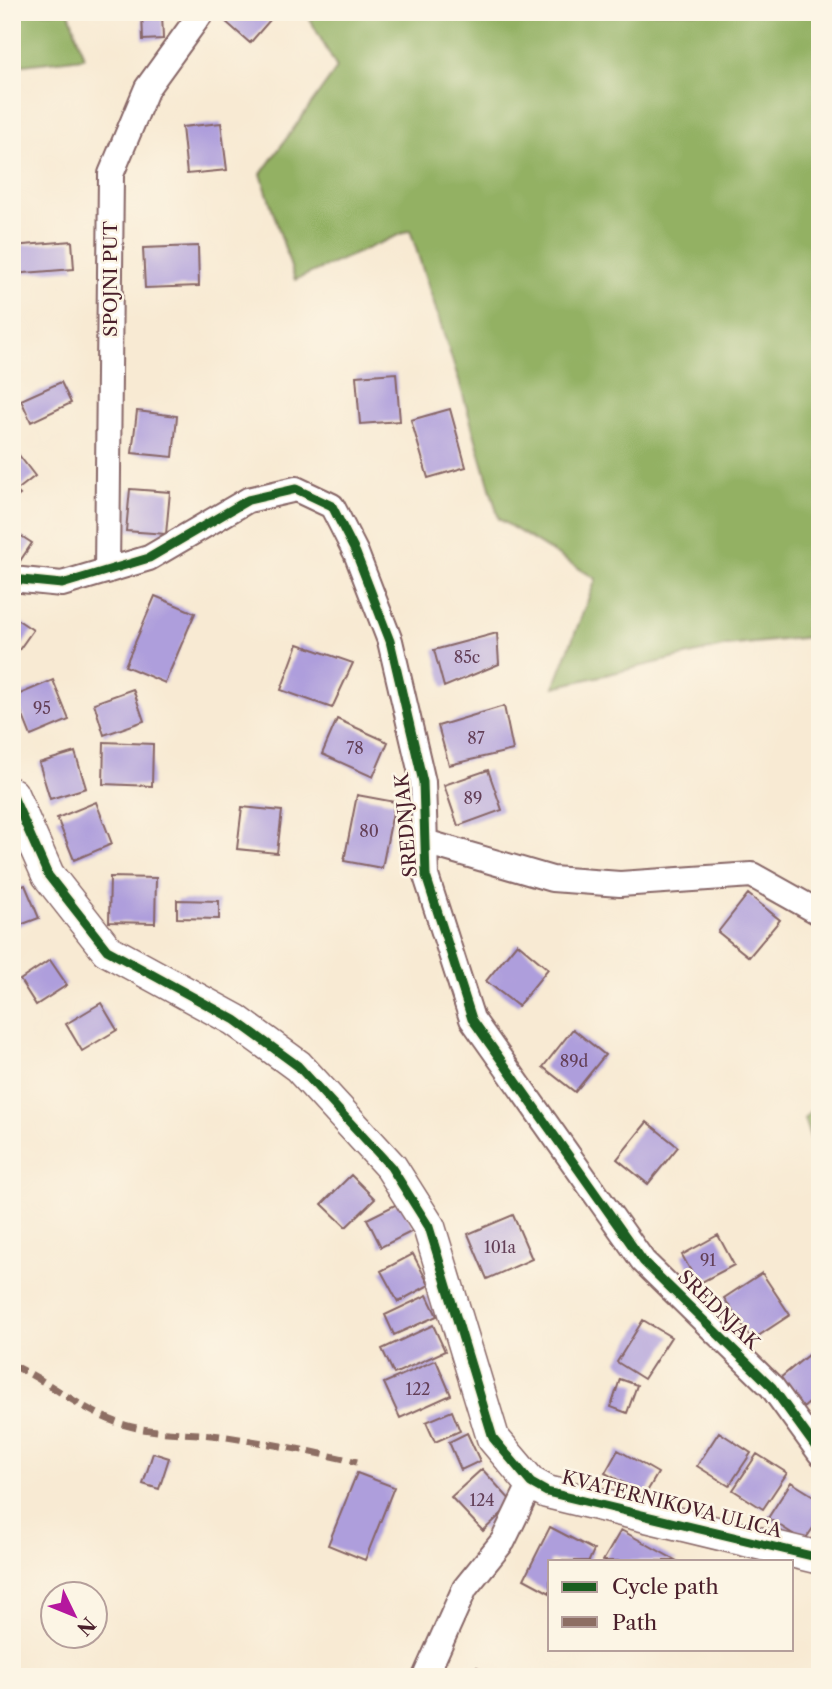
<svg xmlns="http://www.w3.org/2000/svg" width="832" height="1689" font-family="'Libre Caslon Text',serif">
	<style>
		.forest { fill: #93b164; stroke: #6e6848; stroke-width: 2 }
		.building { fill: #ae9edc }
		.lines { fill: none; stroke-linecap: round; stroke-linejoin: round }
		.minor-casing { stroke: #876666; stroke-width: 28 }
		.tertiary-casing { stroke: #876666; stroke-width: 35 }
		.minor { stroke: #fff; stroke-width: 24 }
		.tertiary { stroke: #fff; stroke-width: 32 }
		.quiet { stroke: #8d6e63; stroke-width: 7; stroke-dasharray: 14 7; stroke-linecap: butt }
		.cycleway-casing { stroke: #fcf5e5; stroke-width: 13 }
		.cycleway { stroke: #1b5e20; stroke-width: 9 }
		.labels { text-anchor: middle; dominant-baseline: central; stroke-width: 5; stroke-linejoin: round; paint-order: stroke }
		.number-label { font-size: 16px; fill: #633f57 }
		.street-label { font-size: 19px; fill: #4a1f2b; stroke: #fcf5e5 }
	</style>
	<rect width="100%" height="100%" fill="#fcf5e5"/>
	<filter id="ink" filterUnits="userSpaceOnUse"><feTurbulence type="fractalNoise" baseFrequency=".0143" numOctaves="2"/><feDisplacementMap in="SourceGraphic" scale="14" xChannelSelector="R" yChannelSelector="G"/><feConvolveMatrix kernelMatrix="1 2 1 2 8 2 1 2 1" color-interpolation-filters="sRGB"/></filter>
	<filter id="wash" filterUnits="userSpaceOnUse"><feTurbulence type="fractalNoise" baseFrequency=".00686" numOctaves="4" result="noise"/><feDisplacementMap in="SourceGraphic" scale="28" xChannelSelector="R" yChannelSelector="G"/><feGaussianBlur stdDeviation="1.57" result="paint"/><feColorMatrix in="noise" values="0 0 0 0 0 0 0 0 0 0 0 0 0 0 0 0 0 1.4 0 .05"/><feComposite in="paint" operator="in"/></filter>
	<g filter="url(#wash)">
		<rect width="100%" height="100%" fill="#f8ead3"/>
		<path class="forest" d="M12 12H69L84 58 23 65 12 64Z
			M306 12H820V636L727 646 554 687 596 579 499 519 459 381 410 230 295 280 261 174 337 68Z
			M820 1099V1165L804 1119Z"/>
		<g id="blocks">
			<path class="building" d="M142 12H162L163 39 143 40Z
				M233 12H277L250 43 225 21Z
				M221 123 227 170 187 174 182 127Z
				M72 241 74 269 12 274V246Z
				M198 246 199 286 145 288 143 248Z
				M396 373 400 421 360 424 356 376Z
				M61 382 71 403 31 422 21 400Z
				M450 409 466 467 428 478 411 420Z
				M137 411 177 416 173 457 132 453Z
				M12 446 35 476 16 491 20 495 12 501Z
				M130 489 170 492 166 534 126 531Z
				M12 530 32 543 12 573Z
				M155 596 195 613 165 683 125 666Z
				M12 616 33 630 14 657 12 655Z
				M497 633 499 664 444 687 434 650Z
				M298 644 353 663 332 708 281 690Z
				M53 680 69 720 31 736 15 696Z
				M133 689 144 721 104 735 94 703Z
				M504 706 513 750 449 765 438 726Z
				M337 719 388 742 373 777 322 754Z
				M104 742 153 744 152 786 103 784Z
				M75 752 86 788 50 799 39 763Z
				M488 770 502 810 458 826 444 785Z
				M357 795 395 802 382 868 344 861Z
				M96 802 112 844 74 860 57 818Z
				M242 807 282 811 277 853 237 849Z
				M110 877 156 878 155 923 109 922Z
				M25 885 39 918 12 928V890Z
				M748 894 780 920 749 957 718 932Z
				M177 900 219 901V919L177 918Z
				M517 943 548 969 518 1006 486 981Z
				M50 960 67 985 36 1005 20 980Z
				M101 1003 117 1030 82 1051 66 1024Z
				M573 1029 605 1055 575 1092 543 1067Z
				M647 1122 678 1147 648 1184 617 1159Z
				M351 1175 375 1199 346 1227 322 1204Z
				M401 1202 415 1230 381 1247 367 1219Z
				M513 1215 532 1259 487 1279 468 1234Z
				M718 1235 734 1265 698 1284 682 1255Z
				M413 1254 429 1285 398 1302 381 1271Z
				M762 1273 790 1315 752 1340 724 1298Z
				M427 1295 437 1316 394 1335 385 1315Z
				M643 1320 671 1337 644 1379 617 1362Z
				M433 1325 445 1351 394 1374 382 1349Z
				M820 1345V1394L803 1408 779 1379Z
				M436 1360 451 1395 400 1418 384 1383Z
				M620 1379 637 1385 627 1413 611 1407Z
				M452 1411 460 1431 435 1442 426 1422Z
				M719 1432 751 1453 729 1486 697 1466Z
				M467 1433 480 1461 461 1470 449 1442Z
				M618 1450 658 1473 645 1495 605 1473Z
				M153 1453 169 1458 159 1489 143 1484Z
				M757 1454 787 1473 763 1509 733 1490Z
				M482 1469 513 1503 483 1531 451 1497Z
				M357 1473 394 1487 365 1560 328 1545Z
				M791 1482 820 1500V1518L804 1541 768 1518Z
				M550 1527 594 1550 589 1561H550V1593L524 1579Z
				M621 1530 677 1561H603Z
				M477 1667 497 1677H472Z"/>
		</g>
	</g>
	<g filter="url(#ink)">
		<use href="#blocks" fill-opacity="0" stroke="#876666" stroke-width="2"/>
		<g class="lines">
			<defs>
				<path id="minor" d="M107 571 111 174 147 88 202 12
					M12 579 62 584 149 558 248 500 296 489 332 506 356 553 390 641 423 782 426 876 472 1019 643 1261 772 1387 820 1453
					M425 842 552 879 620 884 752 875 820 913
					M425 1677 465 1588 503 1541 531 1483"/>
				<path id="tertiary" d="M12 794 48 875 107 950 235 1020 298 1066 391 1167 429 1227 493 1438 531 1483 547 1492 820 1558"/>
			</defs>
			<use href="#minor" class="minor-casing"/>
			<use href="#tertiary" class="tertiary-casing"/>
			<use href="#minor" class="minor"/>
			<use href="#tertiary" class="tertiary"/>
			<path class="quiet" d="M12 1365C51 1382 84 1413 125 1425 156 1434 189 1432 220 1436 266 1443 312 1451 357 1462"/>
			<defs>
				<path id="cycleway" d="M12 579 62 584 149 558 248 500 296 489 332 506 356 553 390 641 423 782 426 876 472 1019 643 1261 772 1387 820 1453
					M12 794 48 875 107 950 235 1020 298 1066 391 1167 429 1227 493 1438 531 1483 547 1492 820 1558"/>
			</defs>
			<use href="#cycleway" class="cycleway-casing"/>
			<use href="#cycleway" class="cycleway"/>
		</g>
	</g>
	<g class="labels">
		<g class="number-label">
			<text x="467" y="657">85c</text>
			<text x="42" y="708">95</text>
			<text x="476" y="738">87</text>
			<text x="355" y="748">78</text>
			<text x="473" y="798">89</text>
			<text x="369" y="831">80</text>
			<text x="574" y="1061">89d</text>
			<text x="500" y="1247">101a</text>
			<text x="708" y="1260">91</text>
			<text x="418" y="1389">122</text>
			<text x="482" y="1500">124</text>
		</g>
		<g class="street-label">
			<text transform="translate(110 279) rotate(-90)">SPOJNI PUT</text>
			<text transform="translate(406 825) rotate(-95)">SREDNJAK</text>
			<text transform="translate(719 1310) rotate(44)">SREDNJAK</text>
			<text transform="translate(672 1504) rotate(14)">KVATERNIKOVA ULICA</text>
		</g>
	</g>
	<rect width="832" height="1689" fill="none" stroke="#fcf5e5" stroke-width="42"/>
	<rect x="548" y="1560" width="245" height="91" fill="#fcf5e5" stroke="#b59f9b" stroke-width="2"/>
	<rect x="562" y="1582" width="35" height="10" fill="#1b5e20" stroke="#b59f9b" stroke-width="2"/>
	<text x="612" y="1594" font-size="21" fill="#4a1f2b">Cycle path</text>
	<rect x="562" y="1617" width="35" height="10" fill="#8d6e63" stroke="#b59f9b" stroke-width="2"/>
	<text x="612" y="1630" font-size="21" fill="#4a1f2b">Path</text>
	<g transform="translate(74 1615) rotate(133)"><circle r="33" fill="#fcf5e5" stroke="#b59f9b" stroke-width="2"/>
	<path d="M0-5L12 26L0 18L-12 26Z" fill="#b5179e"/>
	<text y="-10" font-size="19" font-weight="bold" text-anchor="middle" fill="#4a1f2b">N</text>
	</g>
</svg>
